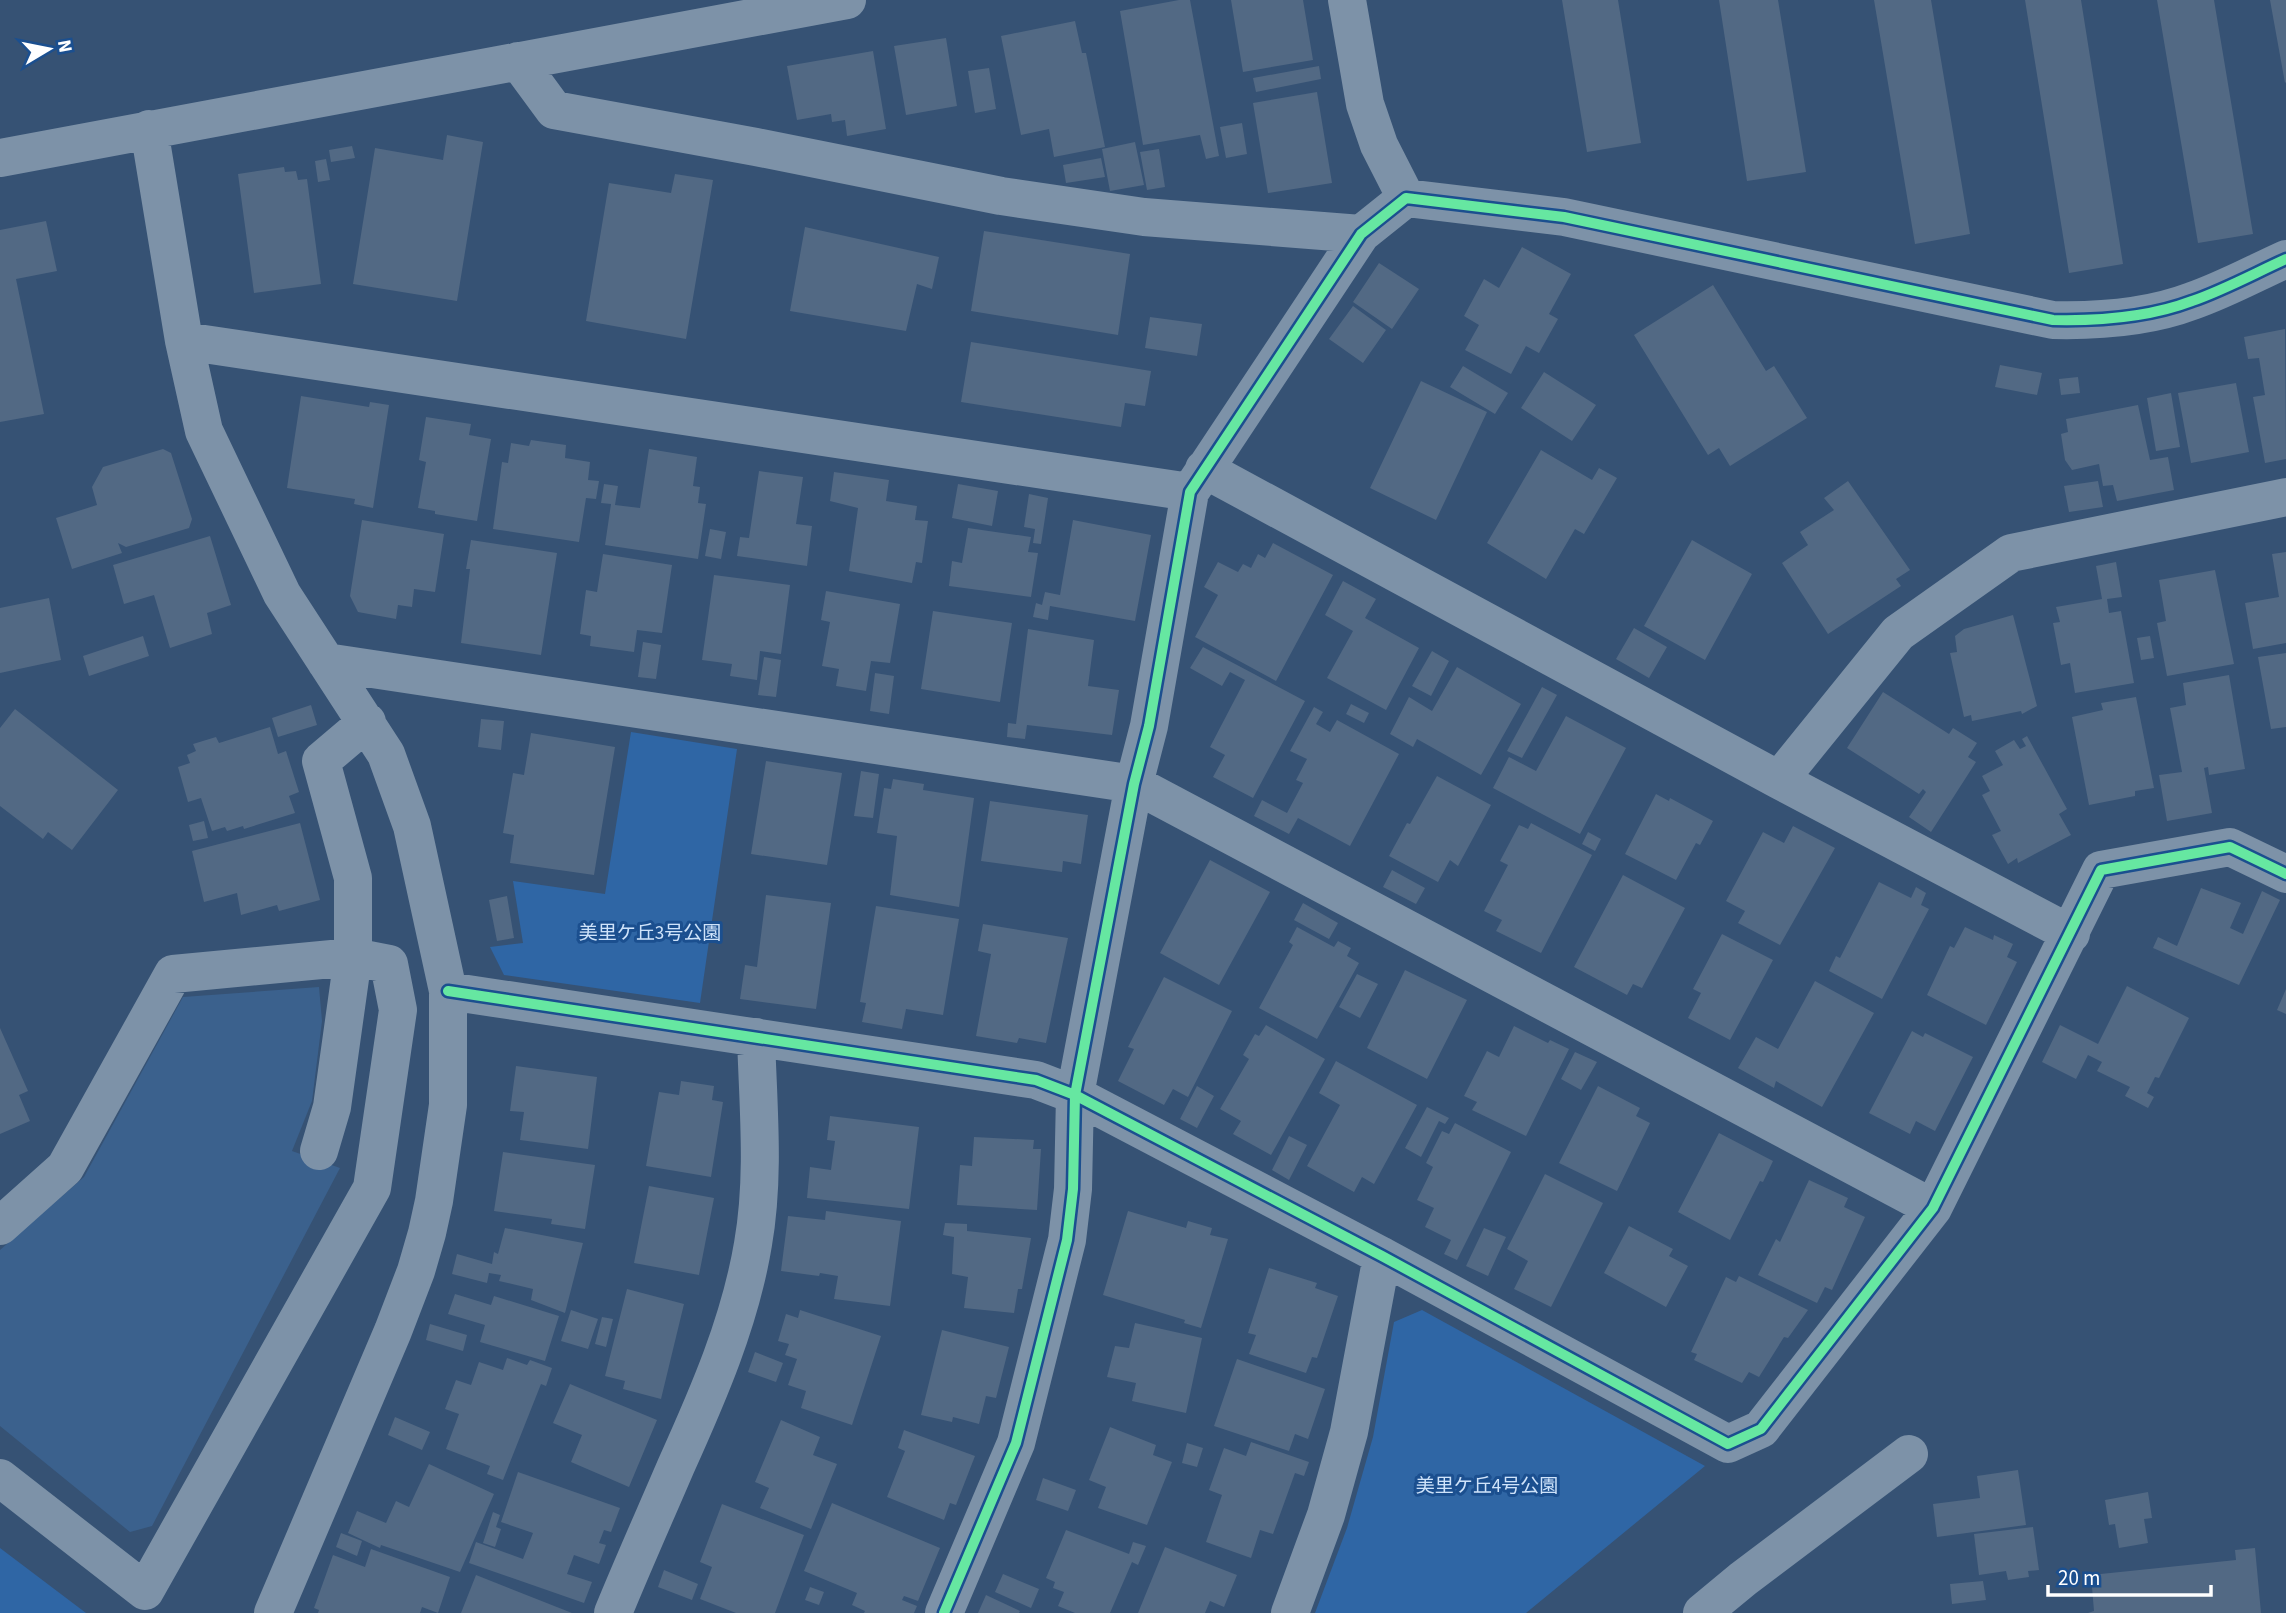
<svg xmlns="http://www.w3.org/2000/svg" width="2286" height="1613" font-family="'Source Sans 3','Noto Sans JP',sans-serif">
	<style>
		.green { fill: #2f66a5 }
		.water { fill: #3b618d }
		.building { fill: #526984 }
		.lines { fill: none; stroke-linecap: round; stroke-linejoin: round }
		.minor { stroke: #7d92a8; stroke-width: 38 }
		.cycleway-casing { stroke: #1b4f8f; stroke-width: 15 }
		.cycleway { stroke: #66e7a1; stroke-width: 10 }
		.labels { text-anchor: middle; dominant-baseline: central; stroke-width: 6; stroke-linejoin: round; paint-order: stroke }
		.park-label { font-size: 19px; fill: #cfe3fa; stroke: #1b4f8f }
	</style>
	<rect width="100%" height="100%" fill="#365274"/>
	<path class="green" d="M631 732 737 749 700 1003 504 975 490 947 523 943 513 881 605 894Z
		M1422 1310 1705 1466 1526 1613H1315L1347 1528 1373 1437 1394 1322Z
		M0 1548 86 1613H0Z"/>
	<path class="water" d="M319 987 322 1021 312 1101 292 1151 340 1168 152 1526 130 1532 0 1426V1250L84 1177 183 997Z"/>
	<path class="building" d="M1179 0H1190L1219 156 1206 159 1200 135 1143 145 1120 11Z
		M1231 0H1303L1313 60 1243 72Z
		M1562 0H1618L1641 143 1587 152Z
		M1719 0H1778L1806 172 1747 181Z
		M1874 0H1931L1970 234 1915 244Z
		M2025 0H2081L2123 264 2069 273Z
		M2157 0H2214L2253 234 2198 243Z
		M2270 0H2286V82L2285 83Z
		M1075 21 1082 53H1086L1105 147 1054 157 1049 129 1021 135 1001 36Z
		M946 38 957 106 906 115 894 46Z
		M873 51 886 129 847 136 845 120 832 122 831 114 797 120 787 66Z
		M1319 66 1321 79 1256 92 1253 78Z
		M989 68 996 109 975 113 968 71Z
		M1317 92 1332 183 1268 193 1253 103Z
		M1242 123 1247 154 1226 158 1220 127Z
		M447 135 483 142 457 301 353 284 375 148 443 160Z
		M1135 142 1144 185 1110 191 1102 149Z
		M352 146 355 158 331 162 329 150Z
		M1159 149 1165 187 1147 190 1140 152Z
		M1101 158 1105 177 1066 183 1063 165Z
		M326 159 330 180 318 182 315 161Z
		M284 167 285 172 296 171 298 180 307 179 321 284 254 293 238 174Z
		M675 174 713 180 686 339 586 321 609 183 671 193Z
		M46 221 57 271 16 279 44 414 0 422V230Z
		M805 227 939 257 932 289 917 284 906 331 790 311Z
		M984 231 1130 254 1118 335 971 311Z
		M1522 247 1571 274 1549 314 1558 319 1539 353 1526 346 1511 374 1465 350 1479 325 1464 316 1484 279 1499 288Z
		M1379 263 1419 289 1392 329 1353 302Z
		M1713 285 1766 371 1774 366 1807 418 1730 466 1719 448 1708 455 1634 335Z
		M1353 306 1386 330 1363 363 1329 339Z
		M1150 317 1202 324 1197 356 1145 348Z
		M2285 329 2286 459 2265 463 2253 397 2265 395 2259 358 2248 359 2244 337Z
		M971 342 1151 371 1145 406 1125 403 1121 427 961 402Z
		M2000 365 2042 373 2037 395 1995 387Z
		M1463 366 1508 393 1495 414 1450 387Z
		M1544 372 1596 405 1572 441 1521 408Z
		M2078 377 2080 393 2061 395 2059 379Z
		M1421 381 1487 412 1436 520 1370 488Z
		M2236 383 2249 452 2191 463 2178 393Z
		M2171 393 2180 447 2156 451 2147 398Z
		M301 396 369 407 370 402 389 405 373 508 354 504 355 499 287 488Z
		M2138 405 2150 460 2168 457 2174 490 2117 501 2113 485 2103 486 2099 464 2072 470 2065 460 2061 434 2068 432 2066 419Z
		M426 417 471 424 469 435 491 439 477 521 435 514V511L418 508 426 462 419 460Z
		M531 440 566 445 565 458 590 462 588 480 599 481 596 499 586 498 579 542 493 529 502 462 508 463 511 443 529 446Z
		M163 449 171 453 192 519 189 528 126 547 118 543 122 553 72 569 56 518 97 505 92 487 103 467Z
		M649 449 697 457 693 486 700 487 698 503 706 504 698 559 605 545 611 504 601 503 604 484 618 486 615 505 640 508Z
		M1541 450 1592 480 1599 468 1617 478 1584 534 1575 529 1546 579 1487 543Z
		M759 471 803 477 796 524 812 526 807 566 737 556 740 537 749 538Z
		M834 472 889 480 886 501 917 506 915 520 928 521 922 563 916 562 912 583 849 571 858 508 830 501Z
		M1848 481 1910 570 1896 579 1901 586 1828 634 1782 563 1808 545 1800 532 1834 510 1824 498Z
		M2098 481 2103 507 2069 512 2064 486Z
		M958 484 998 491 992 526 952 518Z
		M1029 494 1048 498 1041 544 1033 543 1035 529 1024 527Z
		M362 520 444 534 435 592 414 589 412 607 398 605 396 619 358 612 350 596Z
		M1073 520 1151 535 1135 621 1050 606 1048 620 1033 617 1036 603 1042 605 1045 592 1060 595Z
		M968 528 1031 537 1028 552 1038 553 1031 597 949 586 952 561 962 563Z
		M710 529 726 532 721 559 705 556Z
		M210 536 231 605 207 613 212 634 170 648 154 595 124 604 113 565Z
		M471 540 557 553 541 655 461 643 470 569H466Z
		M1692 540 1752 574 1705 660 1644 626Z
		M1273 543 1333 575 1276 681 1195 637 1218 595 1204 587 1218 562 1238 572 1243 564 1251 568 1258 554 1265 558Z
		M2286 552V643L2253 649 2245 603 2279 597 2272 554Z
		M603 554 672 565 662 633 637 630 634 652 590 646 591 636 580 634 586 590 597 592Z
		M2116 562 2122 597 2107 599 2109 613 2121 611 2134 683 2075 693 2070 663 2061 665 2053 623 2060 622 2056 607 2102 599 2096 566Z
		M2215 570 2234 664 2167 676 2157 623 2166 621 2159 580Z
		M714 575 790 585 781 654 760 651 757 680 730 676 732 664 702 660Z
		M1343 581 1376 599 1365 618 1419 648 1386 710 1327 678 1353 631 1325 615Z
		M826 591 900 604 890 663 871 661 866 691 836 686 839 669 822 666 830 622 821 620Z
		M49 598 61 660 0 673V608Z
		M933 611 1012 623 1000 702 921 689Z
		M2013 615 2037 706 2022 714 2021 711 1972 721 1971 715 1964 717 1950 653 1957 652 1955 636 1964 629Z
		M1634 628 1667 647 1649 678 1616 659Z
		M1028 629 1094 640 1088 686 1119 690 1112 735 1027 725 1025 739 1007 737 1008 723 1016 724Z
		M143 636 149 656 89 676 83 656Z
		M2150 636 2154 658 2141 660 2137 638Z
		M643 642 661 645 656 679 638 677Z
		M1203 647 1305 701 1253 798 1213 777 1225 755 1210 747 1245 680 1230 672 1222 686 1190 668Z
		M1432 651 1449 661 1431 696 1412 686Z
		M2286 653V727L2271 729 2258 657Z
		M764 657 781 660 776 697 758 695Z
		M1457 667 1521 704 1481 775 1417 739 1413 747 1390 734 1409 697 1432 711Z
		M875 673 894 676 889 714 870 711Z
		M2229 675 2245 769 2209 775 2208 767 2204 768 2212 813 2167 821 2159 775 2182 772 2170 708 2186 705 2183 683Z
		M1542 687 1557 695 1522 758 1507 751Z
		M1883 692 1949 734 1953 728 1977 743 1968 757 1976 762 1931 832 1909 817 1926 792 1923 789 1919 794 1847 748Z
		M2136 697 2154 788 2135 791V796L2089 805 2072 717 2103 710 2101 703Z
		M1351 704 1369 713 1364 723 1346 714Z
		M311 705 317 725 278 737 272 718Z
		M1314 707 1323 712 1316 724 1330 732 1337 720 1399 754 1350 846 1298 818 1289 834 1254 816 1262 800 1287 813 1303 783 1296 780 1307 759 1290 751Z
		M15 709 118 790 72 850 48 832 43 839 0 806V728Z
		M1566 716 1626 748 1580 834 1493 788 1509 757 1536 771Z
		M481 719 504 721 501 750 478 747Z
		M270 727 278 754 286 751 299 792 289 796 295 813 244 829 243 826 227 831 225 827 212 831 201 798 188 802 178 767 190 763 187 755 196 751 193 744 216 737 219 743Z
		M531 733 615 747 594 875 510 863 514 835 503 833 513 773 524 775Z
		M2027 736 2067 809 2059 814 2071 835 2018 863 2017 858 2008 864 1992 835 2001 831 1982 795 1990 791 1982 776 2003 765 1995 751 2014 740 2020 749 2026 746 2022 739Z
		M766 761 842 773 827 865 751 854Z
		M861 771 879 774 873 818 854 816Z
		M1437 776 1491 805 1458 866 1450 860 1438 882 1389 856 1407 823 1410 824Z
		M893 779 924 784 923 790 974 798 959 907 890 895 897 836 877 833 884 788 891 789Z
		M1656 794 1669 801 1670 798 1713 821 1700 845 1696 843 1676 880 1625 854Z
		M990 801 1088 815 1081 864 1063 861 1062 872 981 861Z
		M204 821 208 838 193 841 189 825Z
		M300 823 320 900 279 911 277 905 241 915 237 893 204 902 192 851Z
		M1531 823 1592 855 1541 953 1496 931 1502 920 1484 911 1508 865 1500 861 1519 825 1528 829Z
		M1793 826 1835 848 1780 945 1738 923 1745 911 1726 901 1763 832 1784 843Z
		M1588 832 1601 839 1595 851 1582 844Z
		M1210 860 1270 892 1219 985 1160 953Z
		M1392 870 1425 888 1416 904 1383 887Z
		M1623 875 1685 908 1642 988 1633 984 1627 995 1574 967Z
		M1879 882 1911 898 1916 887 1926 893 1921 905 1929 909 1882 999 1829 971 1836 956 1840 958Z
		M2201 888 2241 903 2230 928 2243 934 2262 891 2280 900 2239 985 2153 948 2158 937 2177 946Z
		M766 895 831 903 816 1009 740 999 745 965 757 967Z
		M507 896 514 938 497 941 489 900Z
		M1303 903 1338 923 1329 939 1294 920Z
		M876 906 959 919 943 1015 906 1009 902 1029 862 1022 866 1003 860 1002Z
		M983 924 1068 938 1046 1043 1019 1038 1017 1043 976 1036 991 954 978 951Z
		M1297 927 1334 947 1338 941 1351 948 1347 956 1359 963 1317 1039 1259 1008 1293 945 1289 942Z
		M1965 927 1993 940 1994 935 2013 944 2007 957 2017 962 1986 1025 1927 995 1950 946 1954 948Z
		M1722 934 1773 960 1730 1040 1688 1018 1701 993 1693 989Z
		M1405 970 1467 1000 1427 1079 1367 1048Z
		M1357 974 1378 984 1360 1018 1339 1007Z
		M1164 977 1232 1011 1188 1097 1173 1089 1164 1105 1118 1081 1134 1049 1128 1047Z
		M1815 981 1874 1013 1822 1107 1776 1081 1774 1088 1738 1068 1756 1037 1778 1049Z
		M2127 986 2189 1018 2159 1078 2155 1077 2147 1093 2154 1097 2148 1108 2125 1096 2130 1087 2097 1071 2102 1062 2088 1055 2076 1079 2042 1062 2060 1025 2098 1044Z
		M2286 989V1014L2277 1010Z
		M1266 1025 1325 1059 1271 1155 1233 1134 1241 1121 1220 1109 1249 1059 1243 1055 1255 1034 1259 1036Z
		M1514 1026 1548 1043 1550 1040 1569 1049 1526 1136 1472 1110 1477 1102 1464 1096 1487 1051 1499 1057Z
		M0 1028 28 1091 19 1095 30 1121 0 1134Z
		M1912 1031 1923 1037 1925 1033 1973 1057 1935 1131 1916 1121 1910 1134 1869 1113Z
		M1575 1052 1597 1062 1581 1090 1561 1079Z
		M1336 1061 1417 1105 1374 1184 1362 1177 1354 1192 1307 1166 1340 1105 1319 1093Z
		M516 1066 597 1077 588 1149 520 1140 524 1112 510 1111Z
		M681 1081 714 1086 712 1100 723 1102 711 1177 646 1166 659 1092 679 1095Z
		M1197 1086 1214 1096 1197 1128 1180 1119Z
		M1598 1086 1640 1108 1636 1116 1650 1123 1617 1191 1559 1163Z
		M1427 1107 1449 1118 1445 1124 1439 1121 1421 1157 1405 1148Z
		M830 1116 919 1127 909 1209 807 1198 810 1167 831 1170 835 1141 827 1140Z
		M1455 1123 1511 1152 1457 1260 1444 1254 1451 1240 1425 1227 1434 1208 1417 1200 1433 1167 1426 1163 1442 1131 1449 1134Z
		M1719 1133 1773 1161 1763 1182 1760 1181 1730 1240 1678 1212Z
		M1289 1136 1307 1145 1289 1180 1272 1170Z
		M974 1137 1034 1140 1033 1149H1041L1037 1210 957 1205 960 1165 972 1166Z
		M503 1152 595 1165 585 1229 551 1224 552 1219 494 1211Z
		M1545 1174 1603 1203 1551 1307 1514 1289 1528 1261 1507 1249Z
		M1809 1180 1848 1198 1844 1207 1865 1217 1832 1290 1825 1287 1817 1303 1758 1275 1776 1239 1780 1242Z
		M649 1186 714 1198 699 1275 634 1263Z
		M826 1211 901 1221 890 1306 834 1299 838 1276 820 1273 819 1276 781 1271 788 1216 825 1220Z
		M1128 1211 1186 1228 1188 1221 1212 1228 1210 1235 1228 1239 1201 1328 1184 1323 1185 1320 1103 1295Z
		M945 1223 967 1224V1231L1031 1238 1022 1289H1018L1014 1313 964 1308 968 1277 952 1274 954 1237 943 1235Z
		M1629 1226 1673 1249 1669 1256 1688 1266 1666 1307 1604 1273Z
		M505 1228 583 1243 565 1313 531 1300 533 1289 499 1281 501 1275 489 1273 487 1283 452 1274 457 1254 492 1264 494 1252 498 1254Z
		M1484 1228 1506 1237 1488 1276 1466 1266Z
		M1269 1268 1317 1283 1315 1288 1338 1296 1317 1358 1312 1357 1306 1373 1249 1354 1256 1335 1248 1333Z
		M1739 1276 1808 1310 1788 1338 1784 1337 1759 1377 1749 1372 1742 1383 1694 1360 1697 1354 1691 1352 1726 1277 1736 1282Z
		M627 1289 684 1304 661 1399 623 1389 625 1381 605 1376Z
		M455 1294 491 1305 494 1296 559 1316 545 1361 480 1342 485 1325 448 1314Z
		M571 1310 598 1319 588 1349 561 1341Z
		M800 1310 881 1336 852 1425 801 1408 806 1391 788 1385 797 1359 785 1355 789 1344 778 1341 786 1314 798 1318Z
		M602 1317 613 1319 606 1347 595 1344Z
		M1135 1323 1202 1338 1186 1413 1132 1401 1136 1383 1107 1377 1115 1346 1129 1348Z
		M430 1324 467 1335 463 1351 426 1340Z
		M942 1330 1009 1347 996 1398 986 1396 979 1424 953 1417 952 1422 921 1415Z
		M755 1352 783 1363 776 1382 748 1372Z
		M507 1358 527 1365 530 1360 552 1368 546 1386 541 1384 503 1480 487 1474 490 1466 446 1449 459 1414 445 1409 456 1380 471 1385 479 1362 503 1370Z
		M1237 1359 1325 1389 1308 1439 1295 1434 1289 1451 1214 1426Z
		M570 1384 657 1420 629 1487 571 1462 582 1435 553 1423Z
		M395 1417 430 1432 422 1450 388 1435Z
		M781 1420 820 1437 813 1455 837 1464 811 1529 760 1508 769 1488 755 1482Z
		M1110 1427 1156 1445 1153 1455 1172 1462 1147 1525 1098 1508 1106 1487 1089 1480Z
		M904 1430 975 1456 956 1505 950 1503 944 1520 887 1497 905 1451 898 1448Z
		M1251 1442 1309 1462 1304 1476 1295 1473 1273 1534 1260 1530 1251 1558 1206 1542 1222 1495 1209 1490 1224 1448 1246 1456Z
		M1187 1443 1203 1448 1197 1467 1182 1463Z
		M429 1464 494 1494 460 1572 381 1545 380 1548 348 1533 357 1511 386 1523 396 1501 409 1507Z
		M2018 1470 2026 1525 1937 1537 1933 1504 1980 1498 1977 1476Z
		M518 1472 620 1508 611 1532 604 1530 599 1543 606 1545 599 1564 574 1555 567 1574 592 1582 584 1603 469 1563 476 1542 523 1559 533 1533 501 1522Z
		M1043 1478 1076 1490 1068 1511 1036 1500Z
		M2148 1492 2152 1518 2144 1519 2148 1543 2119 1548 2115 1524 2109 1525 2105 1500Z
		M832 1503 940 1548 918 1601 904 1596 902 1600 917 1606 914 1613H864L865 1611 852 1605 857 1593 804 1571Z
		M722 1504 804 1535 775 1613H736L700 1599 712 1567 700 1562Z
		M493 1512 500 1515 496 1527 501 1529 495 1547 483 1543Z
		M2033 1527 2039 1570 2028 1571 2029 1577 2008 1580 2006 1571 1979 1575 1974 1534Z
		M1066 1530 1129 1554 1133 1542 1146 1546 1138 1565 1132 1562 1110 1613H1075L1058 1606 1064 1592 1053 1588 1055 1582 1046 1578Z
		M341 1533 362 1541 357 1556 336 1547Z
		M1165 1547 1237 1575 1224 1607 1210 1601 1205 1613H1138Z
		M2255 1548 2261 1613H2088L2094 1611 2091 1575 2236 1560 2235 1550Z
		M371 1549 450 1577 438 1613 422 1607 420 1613H318L319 1610 314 1608 333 1555 365 1567Z
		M664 1570 698 1584 692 1600 658 1587Z
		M1003 1574 1039 1589 1031 1608 995 1592Z
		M476 1575 572 1613H461Z
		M1983 1581 1986 1600 1952 1604 1950 1584Z
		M810 1587 824 1592 819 1605 805 1600Z
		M986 1595 1020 1611 1019 1613H978Z"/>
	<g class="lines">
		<path class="minor" d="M1347 0 1365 104 1379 145 1406 198
			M518 61 554 110 756 147 1001 196 1144 217 1361 234
			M149 129 184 341 204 431 282 594 386 754 412 826 448 991V1105L434 1201 427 1233 416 1271 393 1331 273 1613
			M0 158 847 0
			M184 341 1190 492
			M1204 469 1779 780 2071 934
			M326 662 1134 784 1933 1208
			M1779 780 1898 633 2011 553 2286 497
			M448 991 1036 1080 1075 1095 1382 1256 1728 1444 1761 1429 1933 1208 2101 870 2230 847 2286 874
			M0 1226 65 1168 173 974 353 957V878L321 761 367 722
			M0 1478 145 1591 372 1188 398 1010 389 964 353 957 332 1107 319 1151
			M613 1613C633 1564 655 1515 676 1466 708 1395 740 1322 753 1244 765 1176 758 1105 756 1037
			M944 1613 1016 1443 1067 1240 1073 1189 1075 1095 1134 784 1149 726 1190 492 1361 234 1406 198 1564 217 2053 320C2098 321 2150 317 2192 301 2224 290 2255 273 2286 259
			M1290 1613 1326 1515 1349 1432 1382 1256
			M1702 1613 1743 1579 1909 1454"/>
		<defs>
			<path id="cycleway" d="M448 991 1036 1080 1075 1095 1382 1256 1728 1444 1761 1429 1933 1208 2101 870 2230 847 2286 874
				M944 1613 1016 1443 1067 1240 1073 1189 1075 1095 1134 784 1149 726 1190 492 1361 234 1406 198 1564 217 2053 320C2098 321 2150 317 2192 301 2224 290 2255 273 2286 259"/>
		</defs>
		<use href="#cycleway" class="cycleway-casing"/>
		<use href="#cycleway" class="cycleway"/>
	</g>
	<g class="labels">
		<g class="park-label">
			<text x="650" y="933">美里ケ丘3号公園</text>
			<text x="1487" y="1486">美里ケ丘4号公園</text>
		</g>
	</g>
	<g transform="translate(49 49) rotate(80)" stroke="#1b4f8f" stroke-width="5" paint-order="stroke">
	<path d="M0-5L12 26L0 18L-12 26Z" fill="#ffffff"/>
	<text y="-10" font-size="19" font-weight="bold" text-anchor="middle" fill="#ffffff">N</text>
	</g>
	<path d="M2048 1585v10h163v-10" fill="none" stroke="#ffffff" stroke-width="3.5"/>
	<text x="2058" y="1585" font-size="21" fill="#ffffff" stroke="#1b4f8f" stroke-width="5" paint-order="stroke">20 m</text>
</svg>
